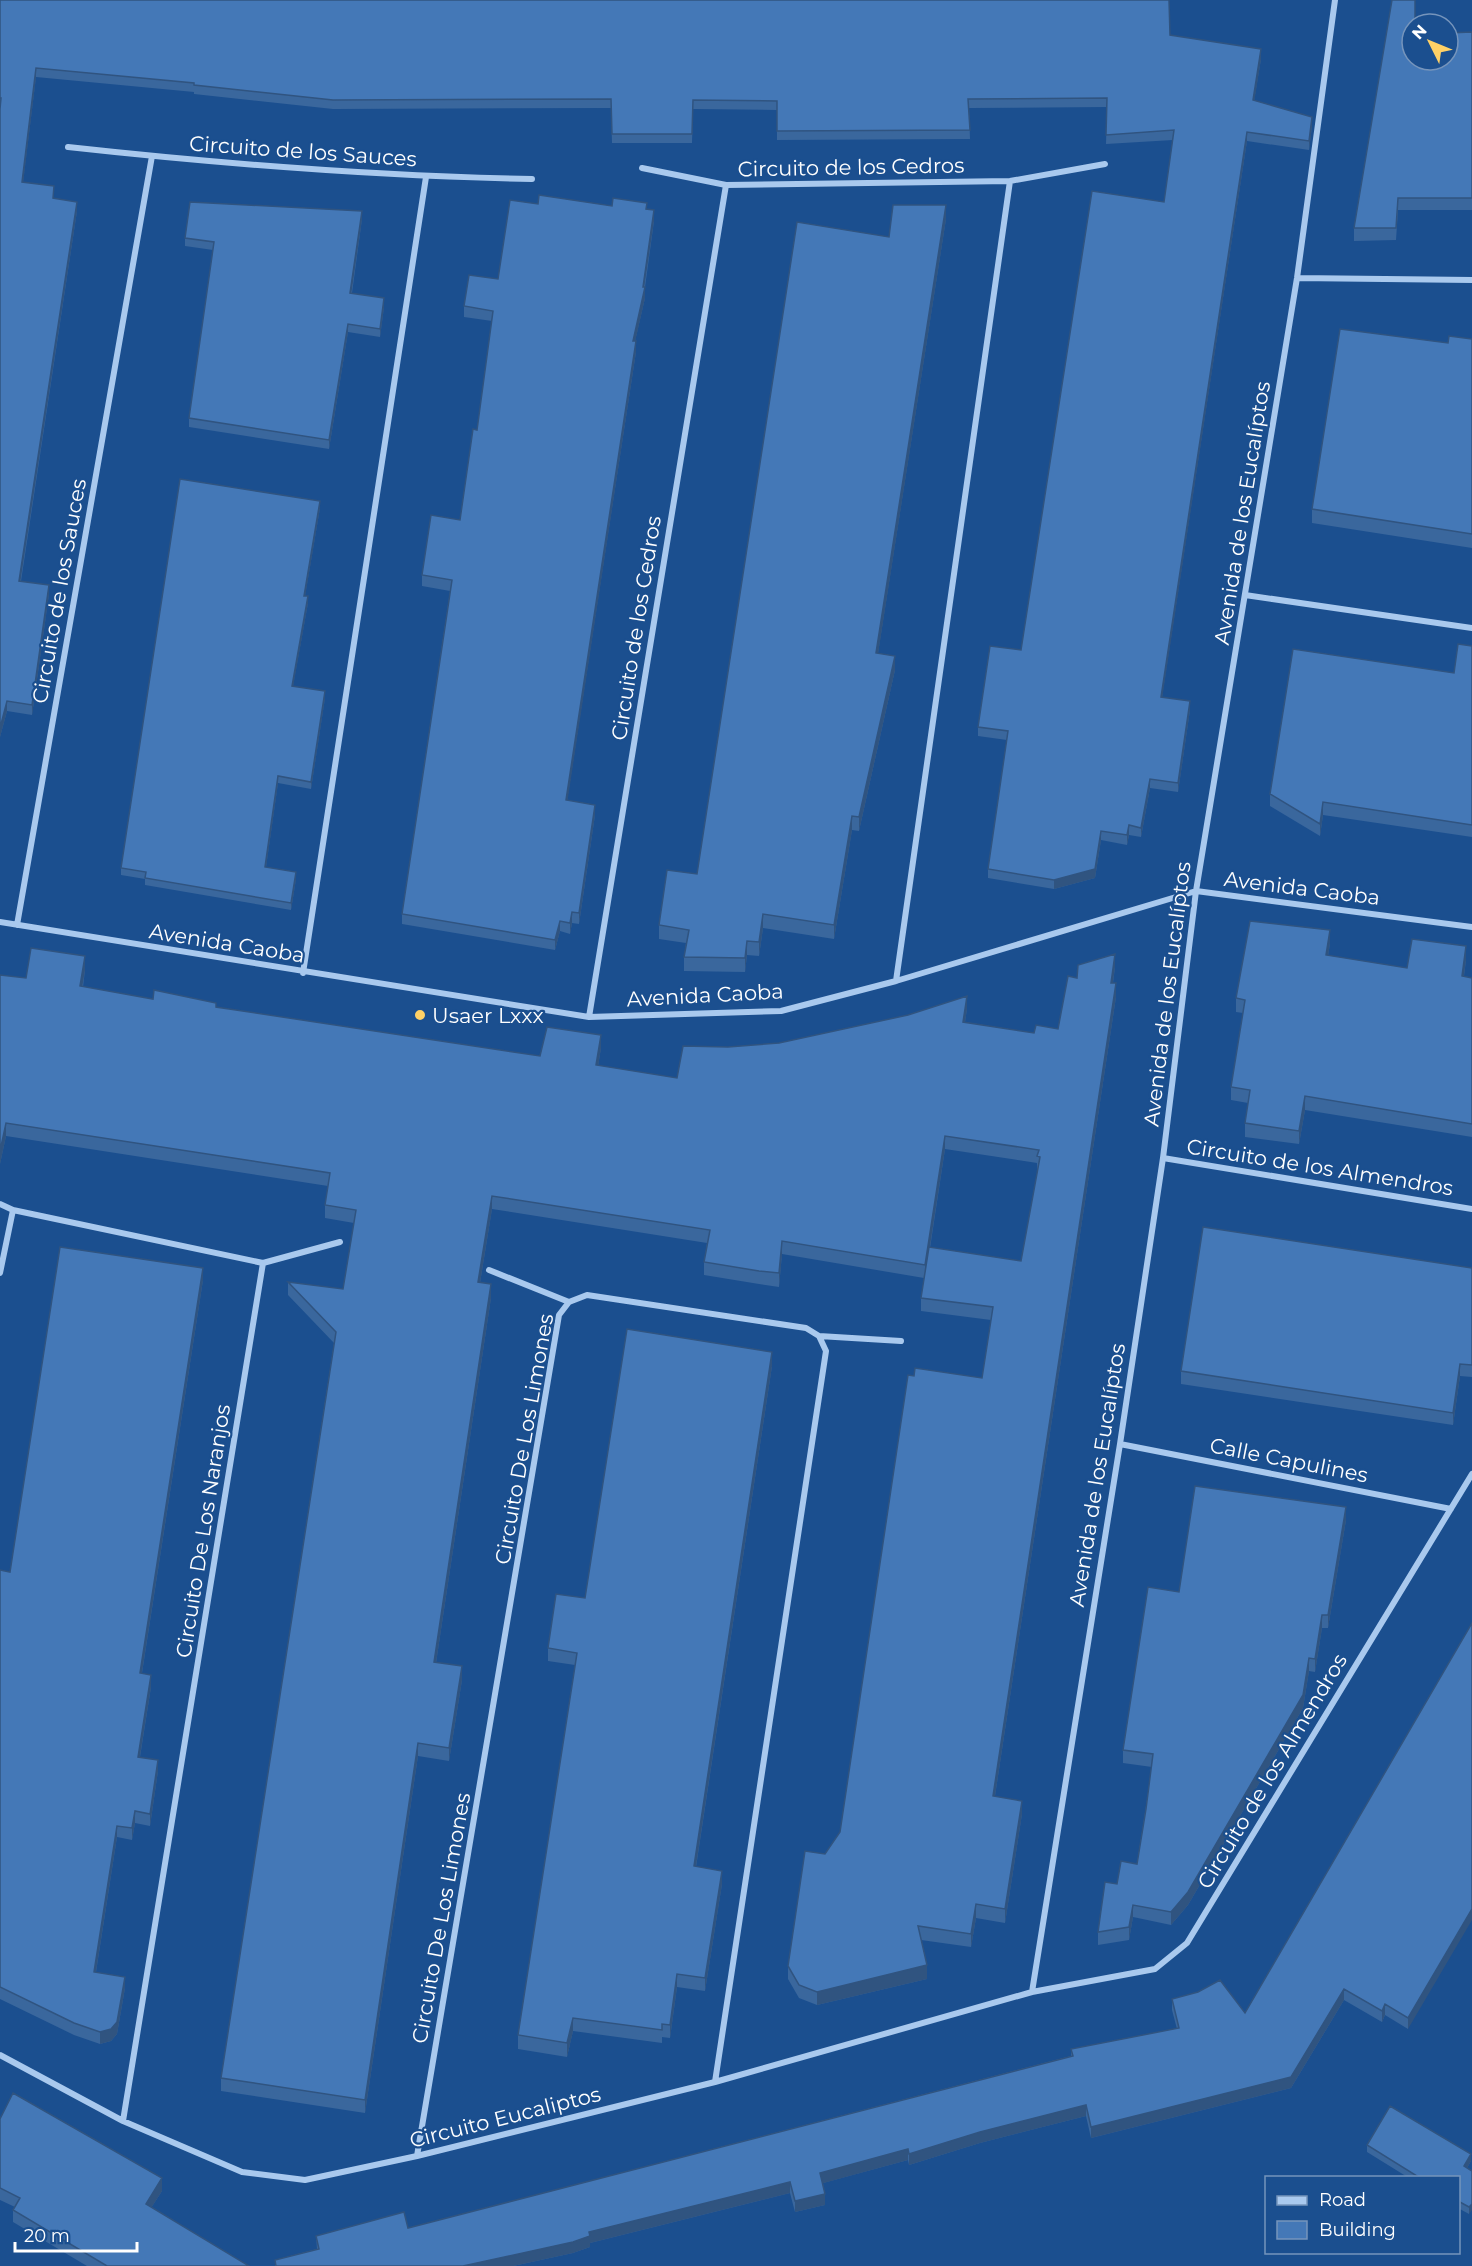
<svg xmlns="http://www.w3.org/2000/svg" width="1472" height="2266" font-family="Montserrat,sans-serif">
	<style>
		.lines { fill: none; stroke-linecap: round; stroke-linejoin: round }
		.minor { stroke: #a9c9ee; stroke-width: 6 }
		.wall { fill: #3a679d; fill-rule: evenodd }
		.shaded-wall { fill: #305480 }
		.building { fill: #4478b7; stroke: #305480; stroke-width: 1.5 }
		.poi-dot { fill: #ffd166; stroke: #1b4f8f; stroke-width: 2 }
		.labels { text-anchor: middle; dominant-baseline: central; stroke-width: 4.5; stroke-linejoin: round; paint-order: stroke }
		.street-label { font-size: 21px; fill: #fff; stroke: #1b4f8f }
		.poi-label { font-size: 21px; fill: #fff; stroke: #1b4f8f; text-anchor: start }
	</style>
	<rect width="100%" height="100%" fill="#1b4f8f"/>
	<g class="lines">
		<path class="minor" d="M68 147C222 164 377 176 532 179
			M642 168 726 185 1010 181 1105 164
			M1297 278 1472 280
			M1245 595 1472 628
			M0 922 589 1017 781 1011 896 981 1196 891 1472 927
			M17 925 152 156
			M303 973 426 177
			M896 981 1010 181
			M589 1017 726 185
			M1163 1158 1472 1209
			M0 1204 13 1210 263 1263 340 1242
			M489 1270 569 1302
			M0 1273 13 1210
			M819 1336 901 1341
			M1120 1444 1451 1509
			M1032 1992 1120 1444 1163 1158 1196 891 1297 278 1335 0
			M0 2055 123 2121 242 2172 305 2180 417 2156 715 2082 1032 1992 1155 1969 1187 1943 1472 1474
			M123 2121 263 1263
			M417 2156 559 1315 569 1302 587 1295 806 1328 819 1336 826 1351 715 2082"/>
	</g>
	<path class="wall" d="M0 0 1170 35 1261 59 1254 101 1312 126 1309 150 1247 141 1162 697 1190 710 1178 792 1150 788 1141 837 1129 835 1127 845 1101 840 1095 878 1054 889 988 878V869L1007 740 978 736V727L1021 650 1164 202 1173 140 1106 144 1107 107 969 108 970 139 777 140V110L693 109 692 143H612L611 108 333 109 194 94V92L36 77 23 182 77 211 21 581 49 594 32 715 7 711 0 737Z
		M1472 32V210H1398L1396 240 1354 241V228L1412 60Z
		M538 204 647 209 654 221 645 287V298L635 341 636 352 567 801 595 815 579 924 572 923 570 934 560 931 555 950 402 924V914L450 591 422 586V575L460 520 477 430 492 321 464 317V306L498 279Z
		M362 219 352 293 384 307 380 337 348 332 329 449 189 427V418L213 250 185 246V238Z
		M946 219 878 653 895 670 859 831 852 830 834 939 763 928 759 956 747 955 745 972 684 971V957L686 943 659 939V925L697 874 889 237Z
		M1472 339V548L1312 523V509L1448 343Z
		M320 508 305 596 308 603 293 686 325 698 311 789 278 783 266 867 296 879 291 910 145 885V879L121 875V868Z
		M1472 646V837L1323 815 1320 836 1270 806V794L1454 673Z
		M1330 943 1328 956 1407 968 1466 960 1464 976 1472 978V1137L1305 1110 1299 1144 1245 1137V1123L1248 1103 1231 1100V1087L1243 1013 1236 1012V998Z
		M1115 967 1113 983 1116 997 995 1796 1022 1814 1005 1923 976 1918 971 1947 921 1940 927 1979 817 2005 799 1998 788 1979V1966L825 1854 840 1832 914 1376 982 1378 991 1320 921 1311V1298L924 1278 782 1254 779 1287 759 1284 704 1275V1262L707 1243 492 1209 480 1283 491 1298 436 1663 462 1680 449 1761 418 1756 365 2113 221 2091V2078L334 1343 288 1295V1282L343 1289 354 1223 325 1218V1205L328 1186 6 1136 0 1164V975L26 978 85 970 83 987 153 999 216 1007 540 1056 601 1048 598 1066 677 1078 728 1047 779 1043 967 1009 965 1022 1034 1033 1058 1029 1077 978ZM945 1149 1037 1163V1170H1038L1035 1192 1021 1261 930 1248Z
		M1472 1268V1377L1460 1376 1453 1425 1181 1384V1371Z
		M203 1280 142 1673 151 1687 140 1757 158 1771 150 1826 135 1823 132 1840 117 1837 96 1972 125 1988 117 2034 111 2041 100 2044 74 2035 0 1999V1570L10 1572Z
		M772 1366 696 1867 722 1884 705 1991 677 1987 670 2038 662 2037V2043L573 2031 567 2057 518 2049V2035L575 1665 548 1661V1648L585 1598Z
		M1346 1520 1328 1628H1322L1315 1672 1309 1671 1303 1708 1188 1905 1171 1925 1133 1917 1129 1940 1098 1945V1932L1117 1884 1137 1864 1152 1767 1123 1763V1750L1179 1592Z
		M1472 1623 1408 2029 1385 2015 1382 2022 1344 2000 1291 2088 1091 2138 1086 2116 980 2143 909 2165 908 2160 823 2183 825 2205 795 2212 790 2193 590 2243V2247L573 2253 513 2266H275V2260L317 2249 316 2236 408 2228 1071 2056V2049L1177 2029 1172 2010V1999L1245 2013Z
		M0 2119 162 2191 151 2208 249 2266H87L13 2222V2210L15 2207 0 2200Z
		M1367 2145 1471 2161 1467 2168 1472 2171 1469 2214 1458 2208V2178H1409L1367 2152Z"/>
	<path class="shaded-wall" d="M1261 49V59L1253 110V100Z
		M36 68V77L22 192V182Z
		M1312 117V126L1309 150V141Z
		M1247 132V141L1161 706V697Z
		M77 202V211L19 590V581Z
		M946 205V219L876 667V653Z
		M654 210V221L643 295 645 287V298L633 351V341L643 287Z
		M362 211V219L350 302V293Z
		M384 298V307L380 337V329Z
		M348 324V332L329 449V440Z
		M636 341V352L566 811V800Z
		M320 501V508L304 603V596Z
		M49 585V594L32 715V705Z
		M308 596V603L292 693V686Z
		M895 656V670L859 831V817Z
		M325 691V698L311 789V782Z
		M7 701V711L0 737V728Z
		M1190 701V710L1178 792V783Z
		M278 776V783L265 874V867Z
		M1150 779V788L1141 837V828Z
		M1323 802V815L1320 836V824Z
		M595 805V815L579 924V913Z
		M852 816V830L834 939V925Z
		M1129 825V835L1127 845V835Z
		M1101 831V840L1095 878 1054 889V880Z
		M296 872V879L291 910V903Z
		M572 912V923L570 934V923Z
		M763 914V928L759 956V942Z
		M560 921V931L555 950V940Z
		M1330 930V943L1326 969V955Z
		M747 941V955L745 972V958Z
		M1466 946V960L1462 989V976Z
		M1115 954V967L1111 996V983Z
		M85 956V970L80 1000V986Z
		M1116 983V997L993 1809V1796Z
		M967 996V1009L963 1035V1022Z
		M601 1035V1048L596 1079V1065Z
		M1305 1096V1110L1299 1144V1131Z
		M6 1123V1136L0 1164V1151Z
		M945 1136V1149L925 1278V1265Z
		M492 1196V1209L478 1295V1282Z
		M782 1241V1254L779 1287V1273Z
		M203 1268V1280L140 1685V1673Z
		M491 1284V1298L434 1676V1662Z
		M772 1352V1366L694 1879V1866Z
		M1460 1364V1376L1453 1425V1413Z
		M1346 1507V1520L1328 1628V1615Z
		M1322 1615V1628L1315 1672V1659Z
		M1309 1658V1671L1303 1708 1188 1905 1171 1925V1912Z
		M462 1666V1680L449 1761V1748Z
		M151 1675V1687L138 1768V1757Z
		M418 1743V1756L365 2113V2100Z
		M158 1760V1771L150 1826V1814Z
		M1022 1801V1814L1005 1923V1909Z
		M135 1811V1823L132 1840V1828Z
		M117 1826V1837L94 1984V1972Z
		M722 1871V1884L705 1991V1978Z
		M976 1904V1918L971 1947V1934Z
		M1133 1905V1917L1129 1940V1927Z
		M1472 1909V1920L1408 2029V2018Z
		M927 1965V1979L817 2005V1992Z
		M677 1974V1987L670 2038V2025Z
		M125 1977V1988L117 2034 111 2041 100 2044V2032Z
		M1344 1989V2000L1291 2088 1091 2138V2127Z
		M1385 2004V2015L1382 2022V2011Z
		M573 2018V2031L567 2057V2043Z
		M1086 2105V2116L980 2143 909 2165V2154L980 2132Z
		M908 2149V2160L820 2184V2173Z
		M1471 2154V2161L1464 2173V2166Z
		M162 2178V2191L146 2216V2204Z
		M790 2182V2193L590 2243V2247L573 2253 513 2266H463L589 2232Z
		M825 2194V2205L795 2212V2201Z
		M1472 2204V2210L1469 2214V2207Z"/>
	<path class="building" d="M0 0H1169L1170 35 1261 49 1253 100 1312 117 1309 141 1247 132 1161 697 1190 701 1178 783 1150 779 1141 828 1129 825 1127 835 1101 831 1095 869 1054 880 988 869 1008 731 978 727 990 646 1021 650 1092 191 1164 202 1174 130 1106 135 1107 98 968 99 970 130 777 131V101L693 100 692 134H612L611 99 333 100 194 85V83L36 68 22 182 54 186 53 198 77 202 19 581 49 585 32 705 7 701 0 728V109L1 98H0Z
		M1392 0H1415V24H1412V60H1448V33L1472 32V198H1398L1396 228H1354Z
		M539 195 612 206 613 198 647 203 646 209 654 210 643 287H645L633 341H636L566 800 595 805 579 913 572 912 570 923 560 921 555 940 402 914 452 580 422 575 431 515 460 520 473 429 477 430 493 311 464 306 469 275 498 279 510 200 538 204Z
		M190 202 362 211 350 293 384 298 380 329 348 324 329 440 189 418 214 242 185 238Z
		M893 205H946L876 653 895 656 859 817 852 816 834 925 763 914 759 942 747 941 745 958 684 957 689 930 659 925 667 870 697 874 797 222 889 237Z
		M1340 329 1448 343 1449 336 1472 339V534L1312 509Z
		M180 479 320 501 304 596H308L292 686 325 691 311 782 278 776 265 867 296 872 291 903 145 878 146 872 121 868Z
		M1458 644 1472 646V825L1323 802 1320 824 1270 794 1293 649 1454 673Z
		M1250 921 1330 930 1326 955 1407 968 1412 939 1466 946 1462 976 1472 978V1124L1305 1096 1299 1131 1245 1123 1250 1090 1231 1087 1245 1000 1236 998Z
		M31 948 85 956 80 986 153 999 154 990 216 1003V1007L540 1056 547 1027 601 1035 596 1065 677 1078 683 1046 728 1047 779 1043 908 1015 967 996 963 1022 1034 1033 1036 1025 1058 1029 1068 976 1077 978 1078 965 1115 954 1111 983H1116L993 1796 1022 1801 1005 1909 976 1904 971 1934 918 1926 927 1965 817 1992 799 1985 788 1966 805 1851 825 1854 840 1832 908 1375 914 1376 915 1368 982 1378 993 1307 921 1298 929 1247 1021 1261 1040 1157 1037 1156 1039 1150 945 1136 925 1265 782 1241 779 1273 759 1271 704 1262 710 1230 492 1196 478 1282 491 1284 434 1662 462 1666 449 1748 418 1743 365 2100 221 2078 336 1332 288 1282 343 1289 356 1210 325 1205 330 1173 6 1123 0 1151V975L26 978Z
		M1203 1227 1472 1268V1365L1460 1364 1453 1413 1181 1371Z
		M60 1247 203 1268 140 1673 151 1675 138 1757 158 1760 150 1814 135 1811 132 1828 117 1826 94 1972 125 1977 117 2022 111 2029 100 2032 74 2023 0 1987V1570L10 1572Z
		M627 1329 772 1352 694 1866 722 1871 705 1978 677 1974 670 2025 662 2024V2030L573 2018 567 2043 518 2035 577 1653 548 1648 556 1594 585 1598Z
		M1195 1486 1346 1507 1328 1615H1322L1315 1659 1309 1658 1303 1695 1188 1892 1171 1912 1133 1905 1129 1927 1098 1932 1105 1882 1117 1884 1121 1861 1137 1864 1146 1809 1153 1754 1123 1750 1148 1587 1179 1592Z
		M1472 1623V1909L1408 2018 1385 2004 1382 2011 1344 1989 1291 2077 1091 2127 1086 2105 980 2132 909 2154 908 2149 820 2173 825 2194 795 2201 790 2182 589 2232 590 2236 573 2242 463 2266H276L275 2260 319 2249 316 2236 404 2212 408 2228 1073 2056 1071 2049 1179 2028 1172 1999 1198 1992 1220 1980 1245 2013Z
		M13 2093 162 2178 146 2204 249 2266H107L13 2210 20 2198 0 2188V2119Z
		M1390 2106 1471 2154 1464 2166 1472 2171V2204L1469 2207 1458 2201V2178H1420L1367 2145Z"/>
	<circle class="poi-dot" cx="420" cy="1015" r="6"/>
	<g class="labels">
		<g class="street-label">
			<text transform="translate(303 151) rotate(4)">Circuito de los Sauces</text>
			<text transform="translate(851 167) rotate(-1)">Circuito de los Cedros</text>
			<text transform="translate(1242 513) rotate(-81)">Avenida de los Eucalíptos</text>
			<text transform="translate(59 591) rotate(-80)">Circuito de los Sauces</text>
			<text transform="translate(636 628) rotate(-81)">Circuito de los Cedros</text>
			<text transform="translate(1302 888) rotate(7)">Avenida Caoba</text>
			<text transform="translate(227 943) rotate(9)">Avenida Caoba</text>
			<text transform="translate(1167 994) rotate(-83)">Avenida de los Eucalíptos</text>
			<text transform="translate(705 995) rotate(-3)">Avenida Caoba</text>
			<text transform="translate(1320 1167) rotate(9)">Circuito de los Almendros</text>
			<text transform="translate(524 1439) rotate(-80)">Circuito De Los Limones</text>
			<text transform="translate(1289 1460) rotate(11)">Calle Capulines</text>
			<text transform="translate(1097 1475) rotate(-81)">Avenida de los Eucalíptos</text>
			<text transform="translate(203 1531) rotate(-81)">Circuito De Los Naranjos</text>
			<text transform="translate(1272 1771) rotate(-59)">Circuito de los Almendros</text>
			<text transform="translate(441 1918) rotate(-80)">Circuito De Los Limones</text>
			<text transform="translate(505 2117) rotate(-14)">Circuito Eucaliptos</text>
		</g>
		<g class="poi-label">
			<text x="432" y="1015">Usaer Lxxx</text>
		</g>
	</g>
	<rect x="1265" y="2176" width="195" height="78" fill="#1b4f8f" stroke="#7695bc" stroke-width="1.5"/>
	<rect x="1277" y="2196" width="30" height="9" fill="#a9c9ee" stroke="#7695bc" stroke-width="1.5"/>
	<text x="1319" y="2206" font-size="18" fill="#ffffff">Road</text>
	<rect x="1277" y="2221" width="30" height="18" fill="#4478b7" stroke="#7695bc" stroke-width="1.5"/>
	<text x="1319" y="2236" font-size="18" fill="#ffffff">Building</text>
	<g transform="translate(1430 42) rotate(313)"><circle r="28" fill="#1b4f8f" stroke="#7695bc" stroke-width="1.5"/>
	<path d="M0-4.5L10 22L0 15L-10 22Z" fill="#ffd166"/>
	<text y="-9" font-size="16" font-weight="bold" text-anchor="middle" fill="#ffffff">N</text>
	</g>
	<path d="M15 2242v9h122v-9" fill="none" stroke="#ffffff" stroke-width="3"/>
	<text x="24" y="2242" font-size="18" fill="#ffffff" stroke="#1b4f8f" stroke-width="4.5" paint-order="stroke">20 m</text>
</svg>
